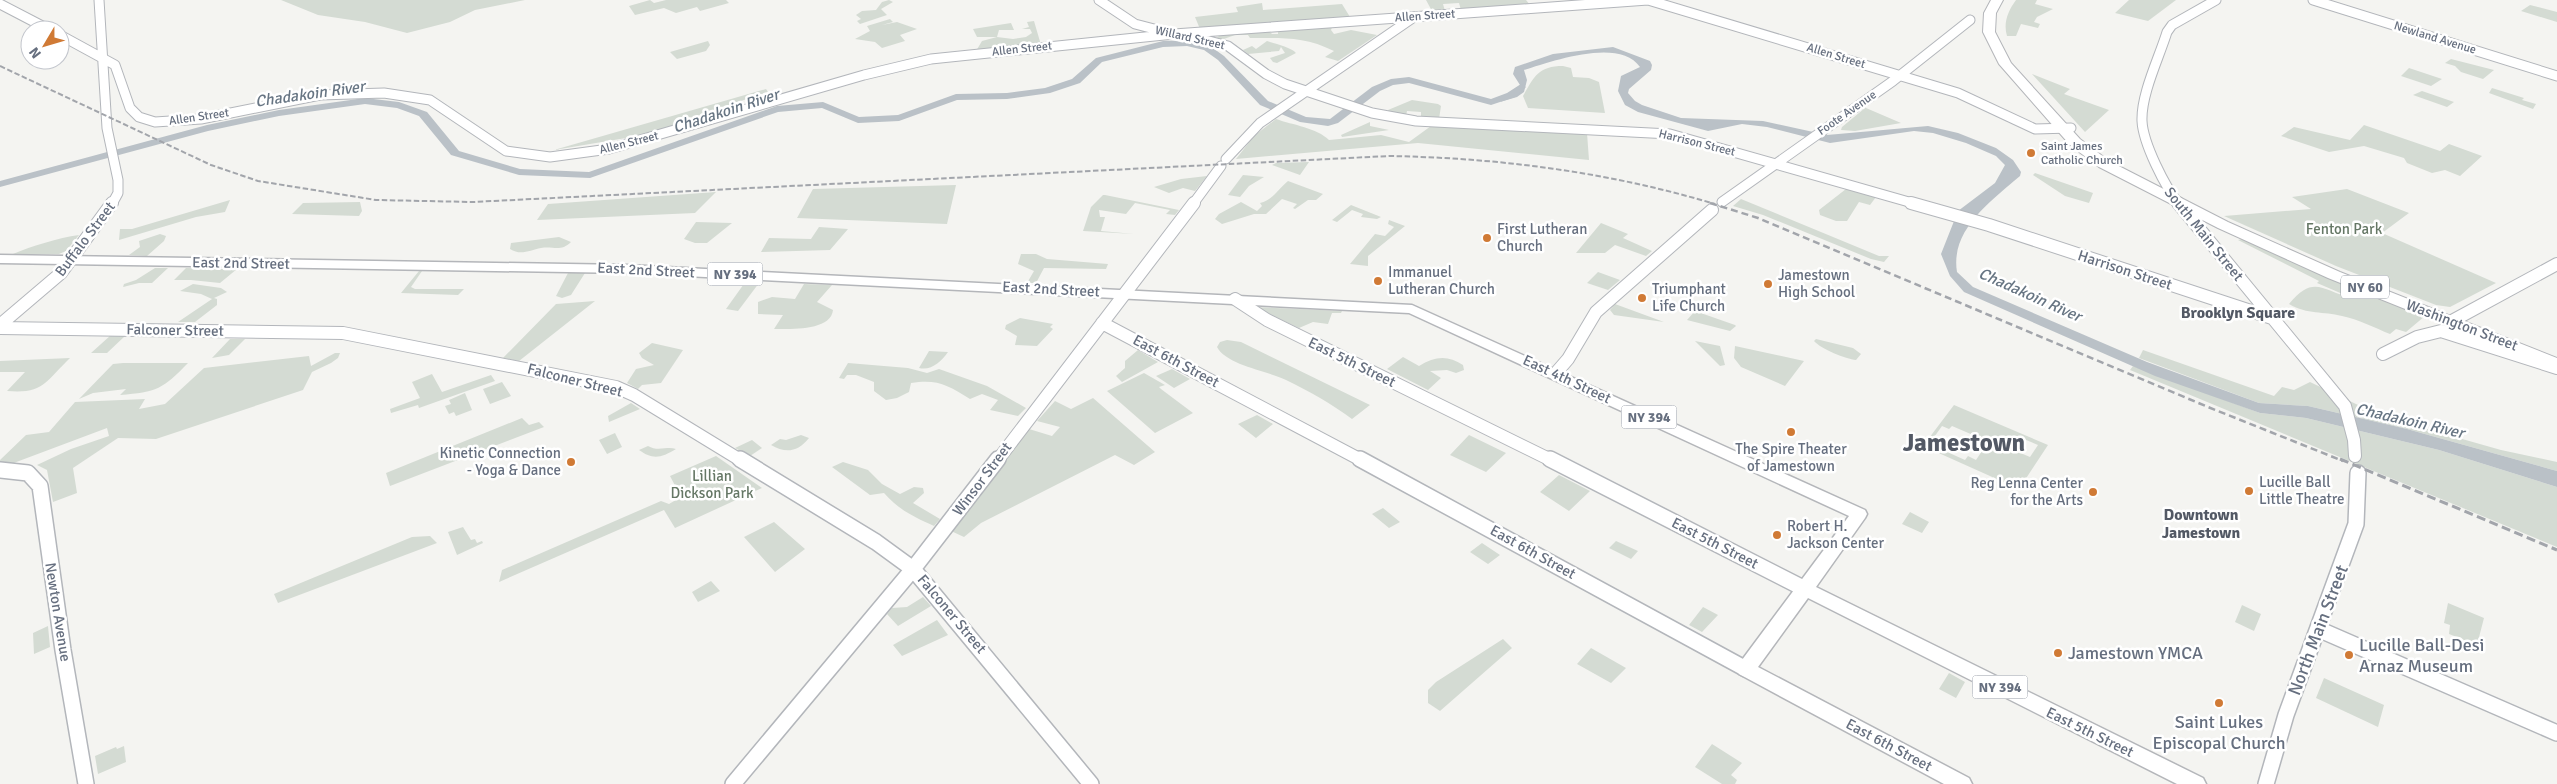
<svg xmlns="http://www.w3.org/2000/svg" width="2557" height="784" font-family="Signika,sans-serif">
	<style>
		.green { fill: #d4dbd3; fill-rule: evenodd }
		.water { fill: #bac1c7 }
		.lines { fill: none; stroke-linecap: round; stroke-linejoin: round }
		.river { fill: #bac1c7; fill-rule: evenodd }
		.secondary-far2-casing { stroke: #b3b6bb; stroke-width: 11 }
		.secondary-far1-casing { stroke: #b3b6bb; stroke-width: 14 }
		.secondary-casing { stroke: #b3b6bb; stroke-width: 18 }
		.primary-casing { stroke: #b4b6ba; stroke-width: 3 }
		.highway-casing { stroke: #b3b5b9; stroke-width: 2 }
		.secondary-far2 { stroke: #fff; stroke-width: 9 }
		.secondary-far1 { stroke: #fff; stroke-width: 12 }
		.secondary { stroke: #fff; stroke-width: 15 }
		.primary { fill: #fff; fill-rule: evenodd }
		.highway { fill: #fff; fill-rule: evenodd }
		.rail-far2 { stroke: #a2a5ab; stroke-width: 2; stroke-dasharray: 5.5 2.5; stroke-linecap: butt }
		.rail-far1 { stroke: #a2a5ab; stroke-width: 2.5; stroke-dasharray: 7 4; stroke-linecap: butt }
		.rail { stroke: #a2a5ab; stroke-width: 3; stroke-dasharray: 9 4.5; stroke-linecap: butt }
		.poi-dot { fill: #d07a35; stroke: #fff; stroke-width: 2 }
		.labels { text-anchor: middle; dominant-baseline: central; stroke-width: 5; stroke-linejoin: round; paint-order: stroke }
		.far-street-label { font-size: 12px; fill: #666f7f; stroke: #fff }
		.far-poi-label { font-size: 12px; fill: #666f7f; stroke: #fff; text-anchor: start }
		.shield { fill: #fff; stroke: #949aa5; stroke-width: 1 }
		.shield-label { font-size: 14px; font-weight: bold; fill: #666f7f }
		.poi-label { font-size: 15px; fill: #666f7f; stroke: #fff; text-anchor: start }
		.park-label { font-size: 15px; fill: #657765; stroke: #fff }
		.street-label { font-size: 15px; fill: #666f7f; stroke: #fff }
		.water-label { font-size: 16px; font-style: italic; fill: #677583; stroke: #fff }
		.neighbourhood-label { font-size: 16px; font-weight: bold; fill: #535965; stroke: #fff }
		.near-street-label { font-size: 18px; fill: #666f7f; stroke: #fff }
		.near-poi-label { font-size: 18px; fill: #666f7f; stroke: #fff; text-anchor: start }
		.town-label { font-size: 25px; font-weight: bold; fill: #535965; stroke: #fff }
	</style>
	<rect width="100%" height="100%" fill="#f4f4f1"/>
	<path class="green" d="M281 0H525L475 10 450 22 407 33 365 22 318 15Z
		M650 0 654 3 666 0H726L729 3 700 11 697 7 676 13 664 8 635 15 629 6Z
		M889 0 893 2 881 9 887 15 860 24 857 21 861 19 856 15 862 11 876 10 882 2Z
		M1426 0H1526L1530 5 1461 10 1459 3 1443 4 1445 11H1432Z
		M2016 0H2037L2035 4 2053 9 2037 17 2034 22 2040 24 2038 28 2021 24 2016 36H2007C2003 23 2008 11 2016 0Z
		M2129 0H2176L2148 21 2115 13Z
		M1262 3 1263 10 1342 4 1350 17 1200 29 1195 17 1238 12 1236 7Z
		M2530 5 2557 12V22L2521 11Z
		M890 19 893 22 882 25 897 22 917 29 900 35 905 41 882 48 875 42 855 39 870 31 867 26Z
		M1034 21 1041 45 976 51 982 41 997 37H977L973 29 1011 23 1014 30H999L997 37 1013 39 1026 37 1032 33 1030 29H1022L1029 27 1027 22Z
		M1333 25 1331 30 1334 34 1351 30 1377 35 1338 61 1325 57 1334 51C1304 36 1282 38 1250 38L1248 35H1235L1221 40 1216 38 1224 33 1268 30 1272 34H1278V28Z
		M708 41 710 45 706 51 677 59 670 52Z
		M1267 41C1275 44 1291 47 1296 53L1277 63 1273 62 1270 58 1285 53 1281 47 1279 51 1248 54 1243 50 1252 46 1256 49Z
		M2451 59 2494 70 2483 79 2461 72 2455 66 2445 63Z
		M1563 66 1571 68 1573 77 1589 78 1599 82 1605 113 1528 108 1523 96C1534 77 1538 66 1563 66Z
		M2409 68 2442 79 2431 86 2401 76Z
		M2032 74 2070 89 2064 94 2109 110 2085 132Z
		M2492 88 2524 98 2522 100 2536 104 2533 109 2489 93Z
		M766 89 768 92 720 108 708 116 638 136 554 150Z
		M2422 91 2454 102 2447 107 2413 95Z
		M1412 100 1438 104 1441 106 1439 119 1421 118V112L1407 111 1406 116 1389 113 1388 110Z
		M1865 108H1866L1901 123 1855 131 1841 130 1842 127Z
		M1276 119C1293 125 1317 128 1329 140L1381 135 1409 142 1431 126 1587 133 1589 160 1418 143 1236 159 1254 136Z
		M1370 122V126L1389 130 1342 137 1341 135Z
		M2364 125 2440 151 2449 144 2482 156 2460 176 2445 170 2432 173 2407 163 2404 158 2364 146 2329 152 2281 136 2294 127 2350 140Z
		M1309 162 1300 175 1272 165 1276 163Z
		M2035 173 2093 193 2089 203 2065 196 2033 175Z
		M1243 175 1264 177 1249 186 1240 197 1228 195Z
		M1207 176 1195 191 1183 188 1169 193 1154 187 1181 179Z
		M1288 181 1323 194 1316 200H1308L1295 209 1293 208 1297 204 1282 199 1266 214H1254L1222 224 1215 219 1219 214 1241 202 1257 211 1262 206 1260 203C1273 200 1278 189 1288 181Z
		M956 185 947 224 797 218 813 189Z
		M1846 189 1876 197 1870 205 1859 202 1847 221H1836L1820 215 1819 210Z
		M2347 189 2409 213 2382 233 2496 283 2450 307 2436 305 2336 266 2224 216 2311 209 2292 197Z
		M716 192 695 213 537 220 548 204Z
		M1103 195H1105L1179 210 1175 215 1166 214 1170 210 1135 203 1126 214 1099 210 1100 217H1105L1101 231 1134 234 1083 231 1091 207Z
		M1741 199 1879 256H1889L1884 262 1871 259 1763 215 1733 206Z
		M230 200 225 212 196 217 119 240 120 229H132Z
		M360 202 362 211 359 216 292 214 303 203Z
		M1351 205 1381 217 1377 219 1361 217 1363 214 1352 210 1337 222 1332 220Z
		M1389 220 1405 226 1368 256V266L1350 264 1375 234 1385 236 1394 227 1388 224Z
		M696 222 732 223 707 243H695L684 239Z
		M1601 223 1628 234 1623 238 1652 251 1646 256 1615 245 1605 253H1576Z
		M819 227 848 229 830 250 761 252 769 238 811 239Z
		M160 234 166 236 164 241 147 256 129 255 140 247 139 241Z
		M79 235 66 251 59 254H13C32 246 58 238 79 235Z
		M559 237 571 242C561 252 554 246 541 248 530 250 521 256 510 249L511 243Z
		M2242 239 2425 316 2406 332 2396 329 2390 334C2375 328 2358 319 2342 316 2323 311 2308 315 2289 304 2314 274 2322 291 2352 298L2317 283 2319 281 2238 240Z
		M1021 254H1036L1047 259 1108 264 1106 269 1044 268 1036 283H1027L1034 271 1018 264Z
		M155 268H168L152 283H139L123 287 124 284 136 280Z
		M186 268 237 269 220 283 191 280H174Z
		M419 271H422L411 287 415 289H464L458 295 401 293Z
		M1598 272 1620 280 1608 290 1587 283Z
		M568 273H585L571 295 562 298 556 296Z
		M746 281 759 283 738 311 726 309Z
		M193 284 221 288 227 292 214 298 217 299V305L195 322H178L212 299 201 294 180 291Z
		M804 284 832 285 817 302 833 310C831 331 790 329 774 329L783 315 758 314V302L772 297 795 299Z
		M595 301 519 361 503 358 556 304Z
		M1615 304 1664 322 1614 315 1610 310Z
		M1254 307 1342 311 1341 313H1332L1328 324 1313 322 1299 328Z
		M1695 311 1735 325 1736 326 1730 331 1687 320Z
		M1020 318 1053 324 1050 327 1053 329 1037 346 1015 345 1017 336 1005 329 1006 325Z
		M111 335 125 336 107 353H91Z
		M230 339H245L229 355 212 358Z
		M1816 339 1853 348 1861 354 1856 360C1846 359 1821 349 1814 341Z
		M1227 340 1241 342 1370 405 1352 419C1332 404 1309 391 1286 380 1268 371 1226 365 1217 347L1220 342Z
		M1695 341 1720 346 1725 365 1720 366Z
		M652 343 683 350 661 383 642 385 638 389 627 383 636 369 654 365 642 358 639 353Z
		M1735 346 1804 361 1785 386 1741 367 1734 358Z
		M1138 350 1158 362 1122 382 1116 376 1125 368V361Z
		M2143 350 2274 396 2282 387 2294 390 2310 382 2381 416 2501 450 2557 462V471L2407 429 2308 406 2259 403 2139 358Z
		M929 351 948 352C941 362 931 371 919 368Z
		M335 353H340L338 358 331 363 312 372 303 390 156 439 118 438 73 468 77 493 53 502 47 470 37 465 71 449 109 436 107 428 11 464H0V460L26 435 49 432 75 402 145 399 139 409 165 404 204 368 309 356 311 366Z
		M1403 357 1419 366C1435 356 1448 355 1463 365L1464 370 1456 373 1447 370 1430 371 1441 378 1428 390 1387 369Z
		M70 358C45 382 44 394 7 391L25 372H0V361Z
		M123 363H188C163 389 157 392 120 395L126 389 93 393 79 399 113 364Z
		M848 363 908 368 927 373 939 369 987 386 1026 408 1018 416 990 410 998 400 982 394 970 399C947 385 938 379 911 383L909 392 897 398 886 400 874 391V382L856 375H847L844 379 839 378Z
		M2133 366 2260 413 2306 418 2439 450 2557 487V547L2130 370Z
		M1172 369 1190 379 1174 388 1156 376Z
		M1144 373 1165 385 1159 387 1161 389 1193 413 1155 433 1107 391Z
		M432 374 442 392 491 375 495 381 419 408 418 405 391 413 390 409 420 398 412 382Z
		M502 382 511 396 490 404 483 389Z
		M465 393 472 410 456 416 454 412 449 414 445 406 451 404 449 400Z
		M1093 398 1155 452 1134 465 1115 455 981 523 964 537 951 531 1029 429 1052 436 1060 427 1037 421 1055 401 1071 409Z
		M631 403 640 409 609 422 608 416Z
		M1954 405 2048 445 2019 489 1923 446ZM1942 426 1949 429 1952 426 1980 438 1978 441 1986 445 1976 460 1968 456 1965 460 1936 447 1939 444 1932 440ZM2019 437 2038 445 2030 457 2011 449Z
		M1257 415 1273 424 1256 438 1238 424Z
		M522 418 529 425 539 422 544 427 390 486 386 473Z
		M615 433 622 447 607 454 599 440Z
		M801 435 809 438C797 453 785 453 771 445L780 439 786 440Z
		M1469 435 1506 453 1486 472 1450 455Z
		M752 440 762 448 750 456 735 448Z
		M648 446C658 452 667 446 676 449 661 458 653 460 639 450Z
		M716 456 762 488 675 528 664 510 499 582 502 570 661 501 669 504 681 497 670 476Z
		M843 462 868 470 882 484 900 494 914 487 923 488 924 493 913 503 940 519 934 526C914 517 899 510 884 493L870 495 832 467Z
		M1559 475 1590 491 1569 511 1540 492Z
		M1383 508 1400 522 1389 528 1372 514Z
		M1910 512 1929 522 1922 533 1902 524Z
		M774 522 805 549 775 572 744 537Z
		M463 527 471 540 475 539 477 543 482 541 483 543 457 555 448 532Z
		M430 536 437 543 278 603 274 594 412 537Z
		M1616 541 1638 551 1631 559 1609 548Z
		M1482 543 1500 555 1488 564 1470 552Z
		M711 581 720 591 698 602 692 592Z
		M923 597 931 606 898 626 887 614 892 608 907 607Z
		M2448 603 2484 618 2477 645 2449 634 2450 625 2444 623Z
		M2242 605 2261 614 2254 631 2235 622Z
		M1703 607 1718 615 1702 632 1689 625Z
		M937 620 948 635 902 656 893 645Z
		M48 626 50 647 34 654 33 633Z
		M1503 639 1512 648 1440 711 1428 703V690L1436 682Z
		M1591 648 1626 668 1611 683 1577 664Z
		M1949 673 1965 682 1956 698 1939 689Z
		M2324 678 2384 705 2378 727 2316 698Z
		M1712 744 1742 763 1731 775 1737 780 1735 784H1722L1695 767Z
		M124 746 126 762 98 774 95 756 116 747 117 749Z"/>
	<path class="water" d="M1613 47 1650 61 1652 65 1651 70 1629 89 1628 93 1635 101 1642 105 1681 118 1763 121 1827 135 1928 126 1958 133 1996 148 2013 160 2021 172 2020 176C1991 201 1950 230 1957 272L1973 287 2147 362 2259 403 2308 406 2407 429 2557 471V487L2439 450 2306 418 2260 413 2155 376 1964 292 1950 276 1941 254 1958 211 1995 183 2005 165 1996 156 1966 143 1933 133 1914 131 1830 143 1767 127 1742 124 1708 131 1638 112 1625 105 1618 91 1621 76 1640 67C1620 37 1552 61 1524 70L1527 80 1524 92 1517 97 1500 102 1520 85 1513 74 1515 67 1553 54Z"/>
	<g class="lines">
		<path class="river" d="M1187 40 1210 46 1224 56 1268 101 1306 117 1330 119 1372 87 1391 79 1409 77 1491 99 1507 93 1521 84 1526 87 1515 97 1491 105 1409 83 1393 85 1380 91 1338 123 1328 126 1300 122 1260 105 1218 60 1204 50 1187 46 1163 47 1102 62 1080 83 1050 93 1007 99 957 100 899 121 858 123 822 108 778 112 590 178 519 175 451 155 419 116 397 108 365 104 279 116 208 131 0 187V181L207 125 279 110 365 98 399 102 427 112 459 151 520 169 589 172 777 106 823 102 859 117 898 115 956 94 1007 93 1045 88 1072 79 1096 58 1163 41Z"/>
		<defs>
			<path id="secondary-far2" d="M99 0 107 128 118 180V193L112 204
				M1099 0 1135 24 1162 31
				M2313 0 2557 76
				M0 4 50 30
				M60 35 115 65 130 108 139 117 155 122 201 119 320 95 384 93 430 100 506 151 550 157 609 149 864 75 931 59 1174 34 1648 0 1958 93 2035 129 2071 128
				M1194 37 1228 46 1266 74 1285 84 1372 113 1416 121 1670 134 1916 204
				M1226 159 1260 123 1414 17
				M1722 202 1893 81 1970 20
				M1193 204 1221 166
				M2179 204C2165 187 2143 143 2142 121 2141 94 2159 58 2167 32L2172 25 2216 0"/>
			<path id="secondary-far1" d="M1911 203 1989 225 2272 318
				M2178 203 2345 406 2354 440 2355 456
				M1235 299 1267 320 1553 461
				M2452 321 2557 264
				M1102 323 1363 461
				M0 325 61 273 112 203
				M0 328 343 333 616 387 634 395 742 461
				M2383 354 2417 337 2441 331 2557 368
				M1555 374 1568 359 1596 312 1712 210
				M997 461 1194 203"/>
			<path id="secondary" d="M740 459 876 542 913 569 1091 784
				M1360 459 1746 669
				M1550 459 1805 589
				M0 470 28 473 40 486 63 650 86 784
				M2318 629 2557 733
				M733 784 913 569 998 459
				M2266 784 2286 715 2356 524 2358 473"/>
			<path id="primary" d="M0 255 627 265 1412 305 1865 510 1867 514 1865 518 1816 587 2203 778 2206 784H2177L1808 598 1758 667 1969 778 1972 784H1944L1739 674 1737 669 1739 664 1849 516 1409 313 627 273 0 263Z"/>
			<path id="highway" d="M1991 0H2003L1996 13 1995 32 2011 63 2080 139 2109 161 2228 222 2340 272 2557 358V370L2328 278 2218 228 2099 167 2070 145 1999 64 1983 32 1984 13Z"/>
		</defs>
		<use href="#secondary-far2" class="secondary-far2-casing"/>
		<use href="#secondary-far1" class="secondary-far1-casing"/>
		<use href="#secondary" class="secondary-casing"/>
		<use href="#primary" class="primary-casing"/>
		<use href="#highway" class="highway-casing"/>
		<use href="#secondary-far2" class="secondary-far2"/>
		<use href="#secondary-far1" class="secondary-far1"/>
		<use href="#secondary" class="secondary"/>
		<use href="#primary" class="primary"/>
		<use href="#highway" class="highway"/>
		<path class="rail-far2" d="M0 66 211 165 258 181 376 200 473 202 1389 156C1500 158 1608 172 1715 204"/>
		<path class="rail-far1" d="M1710 203 1758 218 2208 407 2343 461"/>
		<path class="rail" d="M2340 459 2557 550"/>
	</g>
	<g class="poi-dot">
		<circle cx="2031" cy="153" r="5"/>
		<circle cx="1487" cy="238" r="5"/>
		<circle cx="1378" cy="281" r="5"/>
		<circle cx="1768" cy="284" r="5"/>
		<circle cx="1642" cy="298" r="5"/>
		<circle cx="1791" cy="432" r="5"/>
		<circle cx="571" cy="462" r="5"/>
		<circle cx="2249" cy="491" r="5"/>
		<circle cx="2093" cy="492" r="5"/>
		<circle cx="1777" cy="535" r="5"/>
		<circle cx="2058" cy="653" r="5"/>
		<circle cx="2349" cy="655" r="5"/>
		<circle cx="2219" cy="703" r="5"/>
	</g>
	<g class="labels">
		<g class="far-street-label">
			<text transform="translate(1425 16) rotate(-4)">Allen Street</text>
			<text transform="translate(1190 38) rotate(13)">Willard Street</text>
			<text transform="translate(2435 38) rotate(17)">Newland Avenue</text>
			<text transform="translate(1022 49) rotate(-6)">Allen Street</text>
			<text transform="translate(1836 56) rotate(17)">Allen Street</text>
			<text transform="translate(1847 113) rotate(-35)">Foote Avenue</text>
			<text transform="translate(199 117) rotate(-8)">Allen Street</text>
			<text transform="translate(629 143) rotate(-14)">Allen Street</text>
			<text transform="translate(1697 143) rotate(14)">Harrison Street</text>
		</g>
		<g class="far-poi-label">
			<text x="2041" y="146">Saint James<tspan x="2041" dy="14">Catholic Church</tspan></text>
		</g>
		<g class="shield">
			<rect x="707.5" y="262.5" width="55" height="23" rx="4"/>
			<rect x="2341" y="275.5" width="48" height="23" rx="4"/>
			<rect x="1621.5" y="405.5" width="55" height="23" rx="4"/>
			<rect x="1972.5" y="675.5" width="55" height="23" rx="4"/>
		</g>
		<g class="shield-label">
			<text x="735" y="274">NY 394</text>
			<text x="2365" y="287">NY 60</text>
			<text x="1649" y="417">NY 394</text>
			<text x="2000" y="687">NY 394</text>
		</g>
		<g class="poi-label">
			<text x="1497" y="229">First Lutheran<tspan x="1497" dy="17">Church</tspan></text>
			<text x="1388" y="272">Immanuel<tspan x="1388" dy="17">Lutheran Church</tspan></text>
			<text x="1778" y="275">Jamestown<tspan x="1778" dy="17">High School</tspan></text>
			<text x="1652" y="289">Triumphant<tspan x="1652" dy="17">Life Church</tspan></text>
			<text x="1791" y="449" text-anchor="middle">The Spire Theater<tspan x="1791" dy="17">of Jamestown</tspan></text>
			<text x="561" y="453" text-anchor="end">Kinetic Connection<tspan x="561" dy="17">- Yoga &amp; Dance</tspan></text>
			<text x="2259" y="482">Lucille Ball<tspan x="2259" dy="17">Little Theatre</tspan></text>
			<text x="2083" y="483" text-anchor="end">Reg Lenna Center<tspan x="2083" dy="17">for the Arts</tspan></text>
			<text x="1787" y="526">Robert H.<tspan x="1787" dy="17">Jackson Center</tspan></text>
		</g>
		<g class="park-label">
			<text x="2344" y="229">Fenton Park</text>
			<text x="712" y="476">Lillian<tspan x="712" dy="17">Dickson Park</tspan></text>
		</g>
		<g class="street-label">
			<text transform="translate(2204 234) rotate(51)">South Main Street</text>
			<text transform="translate(85 239) rotate(-53)">Buffalo Street</text>
			<text transform="translate(241 263) rotate(1)">East 2nd Street</text>
			<text transform="translate(646 270) rotate(3)">East 2nd Street</text>
			<text transform="translate(2125 270) rotate(18)">Harrison Street</text>
			<text transform="translate(1051 289) rotate(3)">East 2nd Street</text>
			<text transform="translate(2462 325) rotate(21)">Washington Street</text>
			<text transform="translate(175 330) rotate(1)">Falconer Street</text>
			<text transform="translate(1176 361) rotate(28)">East 6th Street</text>
			<text transform="translate(1352 362) rotate(26)">East 5th Street</text>
			<text transform="translate(1567 379) rotate(25)">East 4th Street</text>
			<text transform="translate(575 380) rotate(14)">Falconer Street</text>
			<text transform="translate(982 479) rotate(-53)">Winsor Street</text>
			<text transform="translate(1715 543) rotate(27)">East 5th Street</text>
			<text transform="translate(1533 552) rotate(29)">East 6th Street</text>
			<text transform="translate(58 612) rotate(81)">Newton Avenue</text>
			<text transform="translate(952 614) rotate(50)">Falconer Street</text>
			<text transform="translate(2090 732) rotate(26)">East 5th Street</text>
			<text transform="translate(1889 745) rotate(28)">East 6th Street</text>
		</g>
		<g class="water-label">
			<text transform="translate(310 94) rotate(-8)">Chadakoin River</text>
			<text transform="translate(726 111) rotate(-18)">Chadakoin River</text>
			<text transform="translate(2030 295) rotate(24)">Chadakoin River</text>
			<text transform="translate(2410 421) rotate(13)">Chadakoin River</text>
		</g>
		<g class="neighbourhood-label">
			<text x="2238" y="313">Brooklyn Square</text>
			<text x="2201" y="515">Downtown<tspan x="2201" dy="18">Jamestown</tspan></text>
		</g>
		<g class="near-street-label">
			<text transform="translate(2318 630) rotate(-69)">North Main Street</text>
		</g>
		<g class="near-poi-label">
			<text x="2359" y="645">Lucille Ball-Desi<tspan x="2359" dy="21">Arnaz Museum</tspan></text>
			<text x="2068" y="653">Jamestown YMCA</text>
			<text x="2219" y="722" text-anchor="middle">Saint Lukes<tspan x="2219" dy="21">Episcopal Church</tspan></text>
		</g>
		<g class="town-label">
			<text x="1964" y="442">Jamestown</text>
		</g>
	</g>
	<g transform="translate(45 45) rotate(232)"><circle r="24" fill="#ffffff" stroke="#c2c5cc"/>
	<path d="M0-4L9 19L0 12L-9 19Z" fill="#d07a35"/>
	<text y="-8" font-size="14" font-weight="bold" text-anchor="middle" fill="#666f7f">N</text>
	</g>
</svg>
